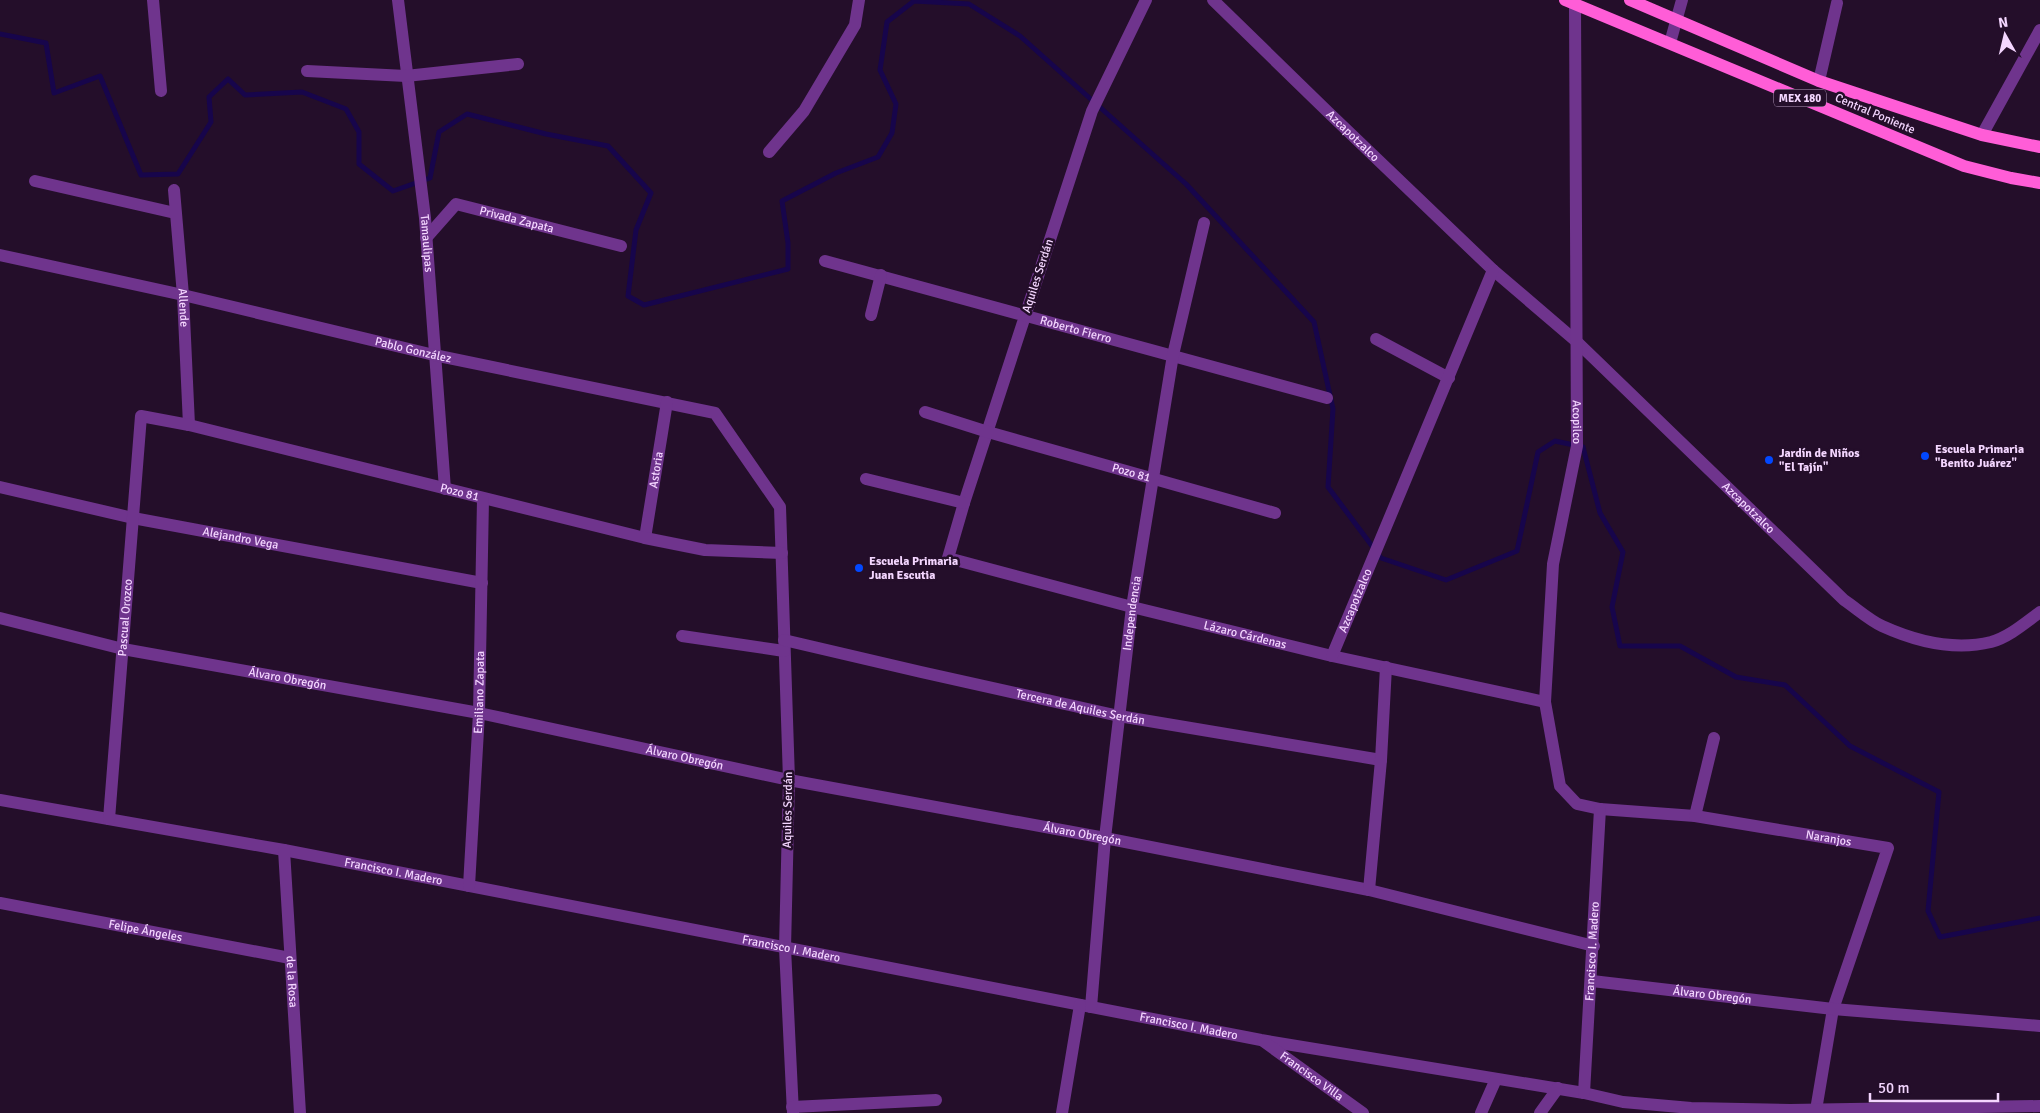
<svg xmlns="http://www.w3.org/2000/svg" width="2040" height="1113" font-family="Signika,sans-serif">
	<style>
		.lines { fill: none; stroke-linecap: round; stroke-linejoin: round }
		.stream { stroke: #17054b; stroke-width: 5 }
		.minor { stroke: #6f348d; stroke-width: 12 }
		.major { stroke: #ff5dd7; stroke-width: 12 }
		.poi-dot { fill: #0248ff; stroke: #240e2a; stroke-width: 2 }
		.labels { text-anchor: middle; dominant-baseline: central; stroke-width: 5; stroke-linejoin: round; paint-order: stroke }
		.shield { fill: #240e2a; stroke: #b69abf; stroke-width: 1 }
		.shield-label { font-size: 11px; font-weight: bold; fill: #f4d6ff }
		.street-label { font-size: 12px; fill: #f4d6ff; stroke: #240e2a }
		.poi-label { font-size: 12px; font-weight: bold; fill: #f4d6ff; stroke: #240e2a; text-anchor: start }
	</style>
	<rect width="100%" height="100%" fill="#240e2a"/>
	<g class="lines">
		<path class="stream" d="M0 34 46 43 54 93 100 76 141 175 178 174 211 122 209 97 228 79 245 95 302 92 346 109 359 132V164L393 191 430 178 439 132 467 114 546 134 608 146 651 193 636 230 628 296 644 305 788 269V243L782 201 836 173 878 157 892 133 896 104 880 70 887 22 914 1 969 4 1020 36 1186 184 1314 322 1333 409 1328 487 1381 558 1446 580 1517 551 1538 452 1555 441 1583 447 1600 513 1623 552 1612 607 1620 646H1680L1736 677 1785 685 1850 746 1939 792 1928 911 1940 937 2040 918"/>
		<g class="minor">
			<path d="M153 0 161 91"/>
			<path id="s1" d="M398 0 425 218 445 489"/>
			<path id="s2" d="M1146 0 1092 111 964 503 948 558 1132 607 1332 656 1545 702"/>
			<path id="s3" d="M1213 0 1329 113 1493 270 1576 341 1844 600C1856 608 1869 620 1882 626 1915 641 1954 651 1991 642 2009 637 2025 623 2040 612"/>
			<path id="s4" d="M1575 4 1577 446 1553 564 1545 702 1560 786 1577 804 1600 809 1695 816 1888 848 1833 1009 1816 1110"/>
			<path d="M1670 43 1682 0"/>
			<path d="M307 71 406 76 518 64"/>
			<path d="M1819 81 1837 3"/>
			<path d="M1982 135 2040 30"/>
			<path d="M769 152 804 111 855 25 859 0"/>
			<path d="M35 181 175 213"/>
			<path id="s5" d="M174 190 183 295 189 425"/>
			<path id="s6" d="M426 238 456 204 621 246"/>
			<path id="s7" d="M0 255 183 295 434 355 715 413 780 507 789 780 785 948 793 1113"/>
			<path id="s8" d="M825 261 1327 398"/>
			<path d="M871 315 881 275"/>
			<path d="M1376 339 1449 378"/>
			<path id="s9" d="M925 412 988 432 1275 513"/>
			<path d="M866 479 964 503"/>
			<path id="s10" d="M0 487 133 518 482 583"/>
			<path id="s11" d="M645 538 667 402"/>
			<path id="s12" d="M0 618 123 649 479 713 789 780 1105 838 1369 890 1594 946"/>
			<path d="M682 636 784 651"/>
			<path id="s13" d="M784 640 921 672 1119 716 1381 760"/>
			<path id="s14" d="M1332 656 1493 270"/>
			<path id="s15" d="M0 800 284 850 1261 1040 1584 1093 1623 1102 1691 1108 1790 1110 2040 1106"/>
			<path d="M1695 816 1714 738"/>
			<path id="s16" d="M109 819 141 416 189 425 645 538 705 550 782 553"/>
			<path id="s17" d="M284 850 300 1113"/>
			<path id="s18" d="M469 886 479 713 483 499"/>
			<path d="M1369 890 1381 760 1386 667"/>
			<path id="s19" d="M0 903 290 958"/>
			<path id="s20" d="M1592 981 1833 1009 2040 1026"/>
			<path id="s21" d="M1091 1007 1105 838 1132 607 1173 355 1204 223"/>
			<path id="s22" d="M1263 1041 1363 1113"/>
			<path id="s23" d="M1584 1093 1600 809"/>
			<path d="M792 1107 936 1100"/>
			<path d="M1062 1113 1080 1005"/>
			<path d="M1481 1113 1496 1079"/>
			<path d="M1540 1113 1558 1088"/>
		</g>
		<path class="major" d="M1565 0 1964 166 2011 178 2040 183
			M1630 0 1819 81 1982 135 2040 147"/>
	</g>
	<g class="poi-dot">
		<circle cx="1925" cy="456" r="5"/>
		<circle cx="1769" cy="460" r="5"/>
		<circle cx="859" cy="568" r="5"/>
	</g>
	<g class="labels">
		<rect class="shield" x="1774" y="89.5" width="52" height="17" rx="4"/>
		<g class="shield-label">
			<text x="1800" y="98">MEX 180</text>
		</g>
		<g class="street-label">
			<text transform="translate(1875 114) rotate(23)">Central Poniente</text>
			<text stroke="none"><textPath href="#s3" startOffset="195">Azcapotzalco</textPath></text>
			<text stroke="none"><textPath href="#s6" startOffset="108">Privada Zapata</textPath></text>
			<text stroke="none"><textPath href="#s1" startOffset="245">Tamaulipas</textPath></text>
			<text transform="translate(1038 276) rotate(-72)">Aquiles Serdán</text>
			<text stroke="none"><textPath href="#s5" startOffset="118">Allende</textPath></text>
			<text stroke="none"><textPath href="#s8" startOffset="260">Roberto Fierro</textPath></text>
			<text stroke="none"><textPath href="#s7" startOffset="424">Pablo González</textPath></text>
			<text stroke="none"><textPath href="#s4" startOffset="418">Acopilco</textPath></text>
			<text stroke="none"><textPath href="#s11" startOffset="69">Astoria</textPath></text>
			<text stroke="none"><textPath href="#s9" startOffset="215">Pozo 81</textPath></text>
			<text stroke="none"><textPath href="#s16" startOffset="732">Pozo 81</textPath></text>
			<text stroke="none"><textPath href="#s3" startOffset="738">Azcapotzalco</textPath></text>
			<text stroke="none"><textPath href="#s10" startOffset="246">Alejandro Vega</textPath></text>
			<text stroke="none"><textPath href="#s14" startOffset="60">Azcapotzalco</textPath></text>
			<text stroke="none"><textPath href="#s21" startOffset="396">Independencia</textPath></text>
			<text stroke="none"><textPath href="#s16" startOffset="202">Pascual Orozco</textPath></text>
			<text stroke="none"><textPath href="#s2" startOffset="900">Lázaro Cárdenas</textPath></text>
			<text stroke="none"><textPath href="#s12" startOffset="294">Álvaro Obregón</textPath></text>
			<text stroke="none"><textPath href="#s18" startOffset="194">Emiliano Zapata</textPath></text>
			<text stroke="none"><textPath href="#s13" startOffset="304">Tercera de Aquiles Serdán</textPath></text>
			<text stroke="none"><textPath href="#s12" startOffset="699">Álvaro Obregón</textPath></text>
			<text transform="translate(788 810) rotate(-89)">Aquiles Serdán</text>
			<text stroke="none"><textPath href="#s12" startOffset="1104">Álvaro Obregón</textPath></text>
			<text stroke="none"><textPath href="#s4" startOffset="1065">Naranjos</textPath></text>
			<text stroke="none"><textPath href="#s15" startOffset="400">Francisco I. Madero</textPath></text>
			<text stroke="none"><textPath href="#s19" startOffset="148">Felipe Ángeles</textPath></text>
			<text stroke="none"><textPath href="#s15" startOffset="805">Francisco I. Madero</textPath></text>
			<text stroke="none"><textPath href="#s23" startOffset="142">Francisco I. Madero</textPath></text>
			<text stroke="none"><textPath href="#s17" startOffset="132">de la Rosa</textPath></text>
			<text stroke="none"><textPath href="#s20" startOffset="121">Álvaro Obregón</textPath></text>
			<text stroke="none"><textPath href="#s15" startOffset="1210">Francisco I. Madero</textPath></text>
			<text stroke="none"><textPath href="#s22" startOffset="60">Francisco Villa</textPath></text>
		</g>
		<g class="poi-label">
			<text x="1935" y="449">Escuela Primaria<tspan x="1935" dy="14">"Benito Juárez"</tspan></text>
			<text x="1779" y="453">Jardín de Niños<tspan x="1779" dy="14">"El Tajín"</tspan></text>
			<text x="869" y="561">Escuela Primaria<tspan x="869" dy="14">Juan Escutia</tspan></text>
		</g>
	</g>
	<g transform="translate(2005 35) rotate(352)" stroke="#240e2a" stroke-width="4" paint-order="stroke">
	<path d="M0-4L9 19L0 12L-9 19Z" fill="#f4d6ff"/>
	<text y="-8" font-size="14" font-weight="bold" text-anchor="middle" fill="#f4d6ff">N</text>
	</g>
	<path d="M1870 1093v8h128v-8" fill="none" stroke="#f4d6ff" stroke-width="2.5"/>
	<text x="1878" y="1093" font-size="15" fill="#f4d6ff" stroke="#240e2a" stroke-width="4" paint-order="stroke">50 m</text>
</svg>
